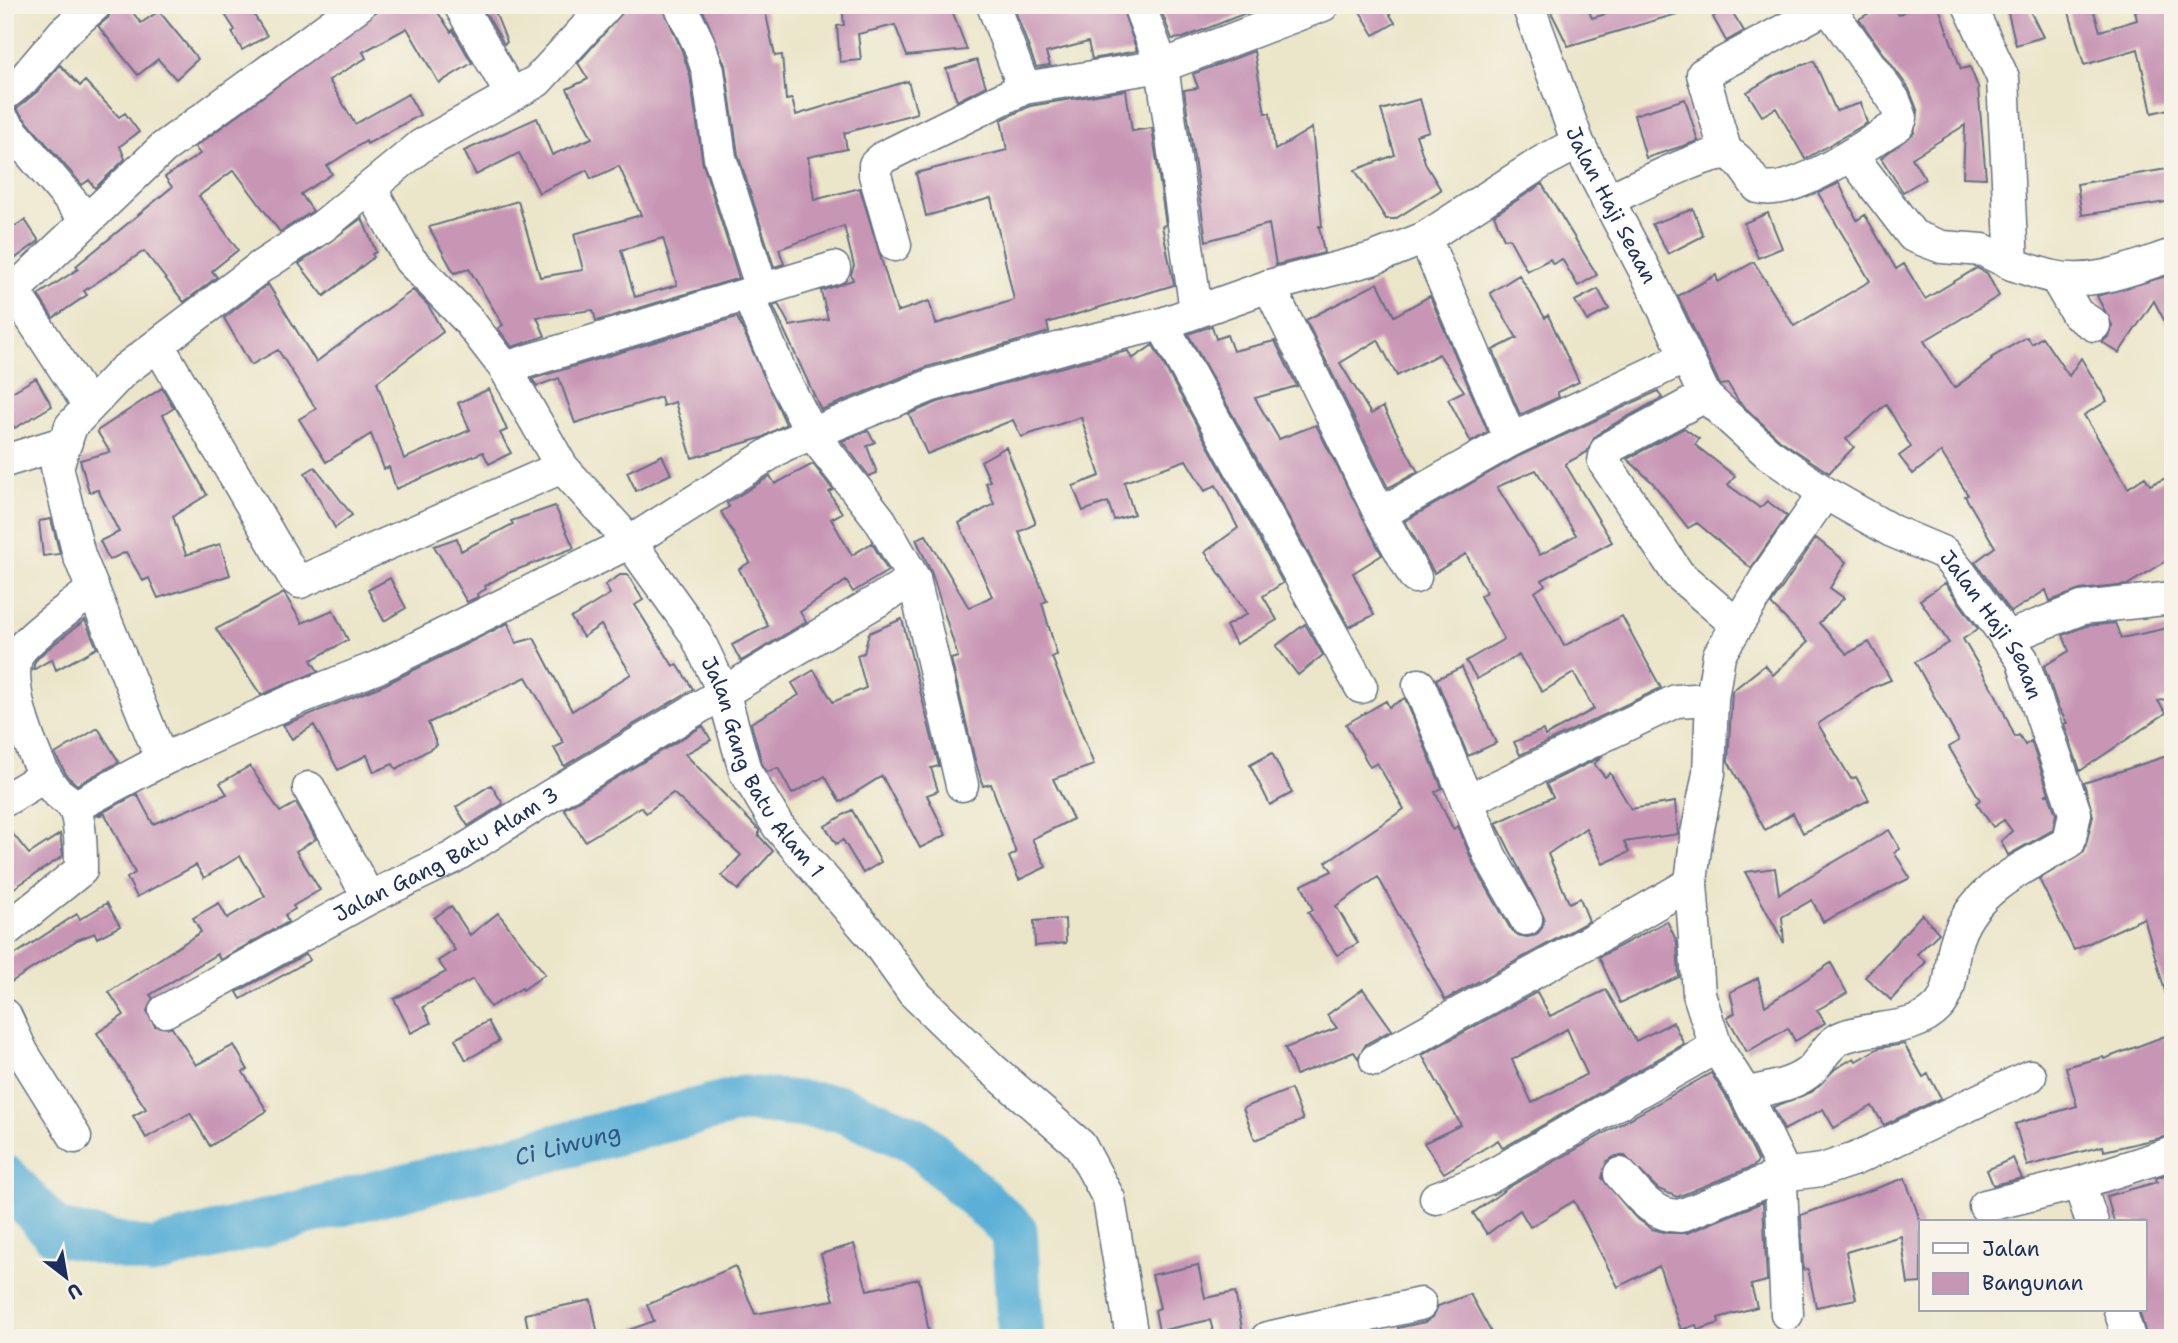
<svg xmlns="http://www.w3.org/2000/svg" width="2178" height="1343" font-family="'Shantell Sans',sans-serif">
	<style>
		.lines { fill: none; stroke-linecap: round; stroke-linejoin: round }
		.river { stroke: #5bb0d7; stroke-width: 47 }
		.building { fill: #c896b5; fill-rule: evenodd }
		.street-casing { stroke: #646f83; stroke-width: 35 }
		.street { stroke: #fff; stroke-width: 32 }
		.labels { text-anchor: middle; dominant-baseline: central; stroke-width: 6; stroke-linejoin: round; paint-order: stroke }
		.street-label { font-size: 21px; fill: #1b2f5e; stroke: #f7f3e8 }
		.water-label { font-size: 23px; font-style: italic; fill: #2e5682; stroke: #f7f3e8 }
	</style>
	<rect width="100%" height="100%" fill="#f7f3e8"/>
	<filter id="ink" filterUnits="userSpaceOnUse"><feTurbulence type="fractalNoise" baseFrequency=".0143" numOctaves="2"/><feDisplacementMap in="SourceGraphic" scale="14" xChannelSelector="R" yChannelSelector="G"/><feConvolveMatrix kernelMatrix="1 2 1 2 8 2 1 2 1" color-interpolation-filters="sRGB"/></filter>
	<filter id="wash" filterUnits="userSpaceOnUse"><feTurbulence type="fractalNoise" baseFrequency=".00686" numOctaves="4" result="noise"/><feDisplacementMap in="SourceGraphic" scale="28" xChannelSelector="R" yChannelSelector="G"/><feGaussianBlur stdDeviation="1.57" result="paint"/><feColorMatrix in="noise" values="0 0 0 0 0 0 0 0 0 0 0 0 0 0 0 0 0 1.4 0 .05"/><feComposite in="paint" operator="in"/></filter>
	<g filter="url(#wash)">
		<rect width="100%" height="100%" fill="#ebe6c9"/>
		<g class="lines">
			<path class="river" id="s1" d="M5 1178 55 1232 151 1252 744 1099 839 1108 916 1140 1014 1231 1021 1338"/>
		</g>
		<g id="blocks">
			<path class="building" d="M113 5H127L141 23 159 11 198 59 176 79 158 59 138 75 98 26 108 18Z
				M219 5H248L267 36 242 50 232 32 235 30Z
				M385 5H442L437 11 451 32 453 30 472 63 439 83 407 28 363 52 366 58 329 80 355 124 408 94 420 115 367 144 366 141 327 166 332 174 301 194 313 211 280 232 234 170 199 196 238 250 212 271 217 277 184 302 144 251 84 291 87 295 53 318 38 295 78 269 76 266 172 187 165 177 200 154 195 147Z
				M629 5H662L682 51 690 75 703 164 739 278 596 321 593 310 537 317 545 336 512 347 500 331 498 328 503 325 469 269 454 273 429 227 518 201 540 277 583 270 574 234 641 215 619 166 591 179 587 170 539 193 519 153 476 175 464 151 537 118 552 155 592 138 567 89 588 79 578 63ZM663 238 677 285 635 297 621 250Z
				M701 5H764L775 56 782 55 786 100 792 99 796 115 908 81 917 113 844 133 847 149 808 157 814 200 860 188 897 312 929 301 936 324 1014 300 991 198 926 216 916 173 1007 150 1001 120 1030 106 1126 90 1132 131 1152 128 1166 225 1162 226 1174 285 1047 323 1049 332 927 367 821 410 773 306 778 304 790 326 828 319 821 291 853 280 851 274 854 266 844 226 779 249 784 264 774 267 738 154 725 65Z
				M842 5H950L967 50 907 56 895 25 858 34 861 60 840 62 837 26 844 25Z
				M1013 5H1121L1137 51 1092 59 1088 42 1046 53 1050 65 1036 67Z
				M1159 5H1266L1183 38 1172 39Z
				M1356 5H1384L1395 23 1374 35Z
				M1564 5H1586L1592 18 1635 5H1678L1680 13 1568 46 1551 12Z
				M1883 5H1892L1898 15 1916 5H1938L1961 69 1970 67 1978 87 1986 178 1963 177 1965 125 1912 158 1925 179 1903 192 1881 158 1914 133 1918 112 1909 89 1859 19Z
				M2006 5H2027L2043 37 2016 45Z
				M2067 5H2092L2100 31 2137 20 2135 11 2173 5V108L2152 113 2138 49 2084 65Z
				M493 7 507 42 504 44 485 12Z
				M1729 7 1744 31 1726 41 1713 17Z
				M1254 51 1265 113H1270L1275 150 1312 128 1322 226H1319L1324 253 1276 265 1269 224 1206 241 1184 90 1198 88 1193 74Z
				M977 60 986 86 957 101 946 69Z
				M1814 61 1836 111 1861 103 1867 123 1805 159 1776 108 1762 116 1747 92 1775 75Z
				M60 65 80 86 85 81 119 117 125 113 139 132 120 146 125 159 95 188 89 180 82 185 16 109 39 90Z
				M1420 99 1429 131 1416 135 1426 165 1441 190 1395 219H1386L1355 170 1395 155 1381 110Z
				M1685 99 1698 141 1646 158 1634 115Z
				M2173 168V201L2082 215 2077 184Z
				M1839 183 1857 220 1865 215 1896 269 1904 264 1925 299 1977 268 1987 273 1999 296 1924 341 1954 388 1992 360 1991 358 2027 337 2032 344 2042 337 2069 376 2081 358 2107 401 2084 415 2128 488 2145 477 2150 485 2173 475V557L2127 585 2080 590 2050 601 2046 590 2011 612 1975 562 1995 547 1965 496 1968 495 1941 452 1913 474 1899 456 1911 447 1886 404 1846 439 1854 447 1829 473 1780 440 1739 402 1728 384 1720 385 1678 296 1716 275 1718 282 1754 262 1794 326 1870 281 1818 193Z
				M1542 184 1597 275 1578 286 1562 259 1553 264 1550 259 1527 271 1509 238 1504 239 1494 215Z
				M1693 209 1703 236 1668 254 1652 224Z
				M1768 213 1782 248 1758 258 1744 223Z
				M362 218 376 252 372 254 374 257 324 296 299 264Z
				M25 220 39 241 5 266V232Z
				M2173 274V337L2154 301 2119 353 2102 342 2109 336 2112 325 2097 296Z
				M1519 275 1545 318 1548 315 1579 382 1557 392 1559 397 1520 415 1493 350 1517 338 1490 293Z
				M1378 283 1394 316 1430 296 1488 432 1471 442 1448 399 1464 391 1439 354 1397 376 1378 340 1340 363 1371 414 1383 407 1418 472 1388 488 1306 320Z
				M268 284 316 362 413 290 428 305 443 332 377 382 404 459 470 430 458 403 489 389 507 430 500 433 511 453 489 464 483 452 396 489 389 467 384 469 371 434 326 462 299 419 316 409 278 350 251 365 224 318Z
				M1598 289 1609 309 1587 321 1575 301Z
				M737 317 786 424 761 438 692 458 675 402 663 406 661 397 575 423 559 378 537 386 532 379Z
				M1212 326 1216 339 1227 335 1233 351 1275 341 1297 386 1255 398 1279 439 1316 425 1382 555 1353 573 1374 615 1349 627 1188 334Z
				M1153 345 1283 583 1263 596 1277 620 1236 644 1226 626 1247 614 1205 552 1238 528 1216 485 1205 491 1186 460 1124 482 1134 514 1114 520 1108 502 1083 511 1073 486 1100 476 1081 417 1021 437 1013 420 927 454 909 414 938 402 1080 362 1128 351 1132 359Z
				M36 378 52 406 15 428 5 413V396Z
				M162 388 174 408 163 415 207 495 173 516 186 555 220 544 230 575 158 598 149 578 143 581 126 552 109 560 100 541 119 532 98 490 89 492 80 460 110 452 97 431Z
				M1658 391 1662 398 1603 430 1594 438 1587 452 1565 464 1612 542 1542 580 1545 585 1535 592 1564 646 1622 616 1661 688 1520 755 1514 742 1543 730 1545 736 1594 709 1574 673 1542 692 1519 655 1477 679 1466 661 1504 639 1480 596 1486 592 1466 554 1434 573 1405 521 1519 456ZM1536 470 1576 535 1540 555 1497 487Z
				M1684 428 1699 439 1695 445 1735 476 1728 485 1760 508 1767 501 1787 516 1751 568 1697 523 1688 528 1652 482 1627 459Z
				M868 431 875 442 867 446 877 473 869 476 842 441Z
				M1006 447 1035 521V524L1019 532 1047 601 1042 603 1057 655 1052 657 1094 765 1053 779 1073 819 1032 839 1046 867 1019 880 1009 857 1016 853 991 784 983 786 974 756 951 659 958 657 932 574 916 539 926 535 969 608 992 596 959 523 994 504 986 483 990 481 981 461Z
				M662 455 671 474 636 491 627 472Z
				M813 464 833 490 829 492 842 513 831 519 852 555 872 543 888 571 853 592 846 581 800 612 806 622 741 661 732 645 768 626 739 569 750 562 721 512 729 507 727 503 770 476 775 484Z
				M315 467 352 515 335 528 305 473Z
				M555 506 574 548 508 573 485 586 486 589 477 594 478 597 467 602 434 546 457 538 461 551 513 524 511 521Z
				M51 519 60 554 43 556 39 521Z
				M1816 538 1846 562 1830 588 1844 598 1819 623 1847 654 1869 642 1891 680 1871 688 1818 724 1851 779 1856 777 1869 800 1803 833 1793 813 1765 830 1728 761 1732 691 1765 665 1773 675 1808 642 1771 604Z
				M620 575H628L643 600 635 605 673 666 677 664 693 689 564 766 554 748 564 743 526 677 428 723 437 745 396 769 393 764 374 772 367 755 338 770 314 725 292 739 283 725 386 684 508 623 516 643 534 638 572 711 631 674 601 625 583 637 571 618 610 594 605 585Z
				M390 578 406 608 384 621 368 590Z
				M1945 583 1978 629 1963 639 1996 695 2015 737 2019 735 2025 745 2031 741 2049 793 2045 795H2049L2056 814 2053 830 2008 855 2001 841 2012 831 2004 820 1993 827 1976 803 1980 800 1949 747 1959 741 1915 662 1949 643 1920 600Z
				M284 593 302 623 333 610 348 640 311 660 318 671 261 695 216 629Z
				M902 619 939 766 931 768 938 791 927 795 946 835 920 848 882 776 840 802 825 776 792 794 778 768 767 772 762 764 751 723 799 695 792 683 814 670 833 702 866 688 857 655 864 653 869 633Z
				M85 620 97 648 56 670 52 659 33 670 35 661 45 651Z
				M2115 623 2121 638 2173 627V697L2158 701 2166 713 2080 771 2064 724 2067 723 2058 707 2044 666 2069 651 2063 635 2086 626Z
				M1305 624 1323 655 1298 675 1276 646Z
				M1462 667 1496 743 1468 756 1436 679Z
				M1405 698 1442 788 1435 792 1453 829 1458 826 1474 865 1510 928 1517 935 1527 937 1536 935 1542 928 1544 918 1496 823 1553 797 1546 784 1603 756 1594 764 1605 777 1610 773 1631 809 1675 802 1678 834 1624 842 1629 852 1603 864 1586 828 1548 854 1569 903 1580 898 1589 921 1445 1000 1378 877 1336 906 1358 943 1337 955 1308 912 1313 910 1302 885 1332 871 1326 862 1404 809 1377 763 1370 767 1346 724 1386 701 1389 707Z
				M703 726 711 740 685 754 759 830V836L773 851 738 890 722 876 741 855 673 793 646 813 641 807 585 841 564 809Z
				M98 728 119 762 77 785 67 776 55 754Z
				M1272 753 1292 793 1270 805 1250 765Z
				M2173 754V997L2167 998 2144 918 2074 950 2039 879 2084 852 2093 816 2084 783Z
				M250 766 280 812 296 803 316 839 296 851 320 890 293 906 295 909 285 915 288 922 220 960 217 954 150 995 153 998 147 1011 155 1026 172 1028 196 1065 234 1045 248 1070 243 1072 267 1111 210 1146 190 1113 146 1138 133 1116 146 1109 97 1033 124 1015 109 992 201 932 193 918 219 903 227 918 265 896 240 856 204 878 196 865 137 897 127 878 135 873 105 814 96 816 137 794 153 824 227 794 220 783Z
				M491 785 503 804 468 826 456 807Z
				M852 810 881 862 863 873 843 840 836 844 825 826Z
				M5 824 29 854 60 834 63 856 5 894Z
				M1889 830 1900 849 1894 852 1910 878 1823 922 1812 900 1782 917 1784 943 1745 872 1775 868 1779 894Z
				M107 903 120 926 97 938 95 933 77 940 5 986V961L77 914 80 919Z
				M451 906 470 935 498 913 545 974 523 990 522 988 490 1007 473 979 423 1007 431 1023 411 1033 394 999 446 972 438 961 455 950 434 918Z
				M1922 914 1939 933 1917 954 1926 962 1891 1000 1865 977Z
				M1065 919 1066 943 1035 946 1034 921Z
				M1667 921 1677 942 1679 977 1620 1003 1599 957Z
				M306 954 310 960 241 999 237 992Z
				M1831 963 1847 993 1817 1010 1825 1023 1795 1041 1788 1028 1747 1052 1727 1017 1735 1013 1730 992 1758 978 1765 1006Z
				M1363 989 1392 1030 1366 1044 1358 1058 1354 1052 1296 1075 1285 1048 1337 1028 1327 1015Z
				M1606 990 1636 1041 1673 1022 1684 1044 1503 1148 1498 1140 1444 1173 1424 1143 1461 1125 1422 1055 1537 992 1550 1016ZM1567 1029 1587 1074 1532 1103 1512 1060Z
				M488 1021 499 1041 466 1060 455 1039Z
				M2173 1033V1135L2104 1151 2103 1146 2027 1166 2015 1124 2077 1106 2066 1067 2103 1057 2104 1059Z
				M1904 1044 1923 1077 1928 1074 1941 1098 1884 1125 1872 1106 1834 1128 1823 1109 1784 1130 1773 1107 1812 1092 1835 1069 1854 1058 1856 1061 1879 1048Z
				M1711 1073 1730 1103 1758 1161 1754 1166 1677 1197 1658 1189 1625 1156H1616L1607 1161 1602 1178 1635 1217 1652 1229 1668 1233H1687L1763 1202 1767 1281 1751 1285 1757 1307 1718 1318 1719 1323 1698 1330 1696 1325 1681 1330 1659 1266 1618 1287 1574 1201 1530 1227 1520 1210 1487 1234 1473 1213 1509 1187Z
				M1291 1089 1303 1120 1255 1140 1243 1108Z
				M2013 1158 2022 1178 1993 1185 1987 1170Z
				M2173 1172V1338H2147L2139 1310H2145V1222H2114L2107 1196 2157 1182 2156 1178Z
				M1905 1178 1921 1223V1283L1908 1284 1901 1236 1846 1252 1856 1299 1816 1307 1808 1269 1803 1270 1801 1215Z
				M854 1244 867 1290 919 1279 930 1338H616L615 1335 654 1321 647 1305 735 1266 755 1314 834 1300 821 1254Z
				M1198 1265 1205 1298 1235 1292 1243 1333 1215 1338 1210 1320 1159 1331 1155 1310 1160 1308 1152 1275Z
				M1470 1294 1491 1332 1480 1338H1401L1398 1328 1425 1322 1433 1317 1438 1306Z
				M591 1300 598 1335 530 1338 525 1314Z"/>
		</g>
	</g>
	<g filter="url(#ink)">
		<use href="#blocks" fill-opacity="0" stroke="#646f83" stroke-width="2"/>
		<g class="lines">
			<defs>
				<g id="street">
					<path d="M460 5 511 94"/>
					<path d="M680 5 699 44 708 71 720 158 762 289"/>
					<path d="M993 5 1024 88"/>
					<path d="M1139 5 1162 66 1196 311"/>
					<path id="s2" d="M1528 5 1578 143 1652 284 1705 396 1769 454 1825 493 1892 531 1944 553 1961 574 2022 659 2075 813 2069 842C2023 868 1969 890 1955 946 1950 966 1953 992 1938 1007 1914 1033 1873 1025 1843 1037 1827 1043 1822 1060 1810 1071 1793 1086 1767 1088 1746 1094"/>
					<path d="M1969 5 2003 78 2012 264C2026 269 2040 274 2054 277 2094 286 2136 267 2173 255"/>
					<path d="M5 94 25 78 63 33 95 5"/>
					<path d="M5 123 87 220"/>
					<path d="M1726 153 1703 74 1831 5"/>
					<path d="M1851 155 1913 236 1942 247 1983 250 2012 264"/>
					<path id="s3" d="M371 189 410 260 468 320 505 368 562 467 630 542 695 633 723 691 745 771 778 826 875 939 913 992 991 1068 1080 1145 1109 1199 1132 1338"/>
					<path d="M1607 200C1628 191 1713 148 1729 154 1741 159 1750 177 1758 187 1794 198 1866 144 1898 125L1901 118 1894 100 1829 8"/>
					<path d="M1425 238 1511 440"/>
					<path d="M895 245 875 175V165L884 157 1024 88 1162 66 1323 5"/>
					<path d="M2056 278 2077 314 2094 325"/>
					<path d="M1269 286 1380 514 1415 577"/>
					<path d="M13 290 89 406"/>
					<path d="M748 294 781 374 811 432 880 520 914 579 962 785"/>
					<path d="M5 299 163 148 359 5"/>
					<path d="M1162 324 1361 687"/>
					<path d="M158 345 295 579 300 582 562 467"/>
					<path d="M505 368 834 268"/>
					<path d="M1705 396 1612 446 1606 451 1604 462 1678 574 1737 625"/>
					<path d="M5 461 66 442"/>
					<path d="M1380 514 1511 440 1686 357"/>
					<path d="M2006 638 2082 608 2173 598"/>
					<path d="M1419 685 1490 856 1526 919"/>
					<path d="M162 760 79 555 57 467 71 426 123 371 259 268 323 226 422 145 537 81 607 5"/>
					<path d="M309 788 369 898"/>
					<path d="M5 800 45 776"/>
					<path d="M1467 801 1676 701 1712 699"/>
					<path d="M74 807 162 760 294 700 378 667 630 542 784 445 932 385 1075 344 1162 324 1269 286 1372 259 1425 238 1542 162 1578 143"/>
					<path d="M5 931 81 870C81 855 81 818 73 806 68 799 58 795 53 788 34 764 2 679 19 652 30 635 76 604 93 589"/>
					<path id="s4" d="M165 1011 369 898 452 858 547 798 914 579"/>
					<path d="M5 1015 22 1052 75 1137"/>
					<path d="M1376 1060C1481 1000 1588 945 1691 883"/>
					<path d="M1620 1174C1638 1194 1651 1216 1680 1216L1781 1175 1822 1170 1855 1159 2030 1076"/>
					<path d="M2079 1183 2092 1222"/>
					<path d="M1436 1198 1486 1179 1716 1047"/>
					<path d="M1985 1206 2079 1183 2173 1153"/>
					<path d="M2120 1310 2129 1338"/>
					<path d="M1787 1314 1780 1164 1746 1094 1716 1047 1699 994 1691 883 1696 839 1709 773 1712 699 1719 655 1769 573 1825 493"/>
					<path d="M1267 1338 1420 1304"/>
				</g>
			</defs>
			<use href="#street" class="street-casing"/>
			<use href="#street" class="street"/>
		</g>
	</g>
	<g class="labels">
		<g class="street-label">
			<text stroke="none"><textPath href="#s2" startOffset="217">Jalan Haji Seaan</textPath></text>
			<text stroke="none"><textPath href="#s2" startOffset="805">Jalan Haji Seaan</textPath></text>
			<text stroke="none"><textPath href="#s3" startOffset="704">Jalan Gang Batu Alam 1</textPath></text>
			<text stroke="none"><textPath href="#s4" startOffset="322">Jalan Gang Batu Alam 3</textPath></text>
		</g>
		<g class="water-label">
			<text stroke="none"><textPath href="#s1" startOffset="602">Ci Liwung</textPath></text>
		</g>
	</g>
	<rect width="2178" height="1343" fill="none" stroke="#f7f3e8" stroke-width="28"/>
	<rect x="1919" y="1220" width="228" height="91" fill="#f7f3e8" stroke="#9fa5b1" stroke-width="2"/>
	<rect x="1933" y="1243" width="35" height="10" fill="#ffffff" stroke="#9fa5b1" stroke-width="2"/>
	<text x="1982" y="1256" font-size="21" fill="#1b2f5e">Jalan</text>
	<rect x="1933" y="1273" width="35" height="21" fill="#c896b5" stroke="#9fa5b1" stroke-width="2"/>
	<text x="1982" y="1290" font-size="21" fill="#1b2f5e">Bangunan</text>
	<g transform="translate(66 1277) rotate(149)" stroke="#f7f3e8" stroke-width="5" paint-order="stroke">
	<path d="M0-5L12 26L0 18L-12 26Z" fill="#1b2f5e"/>
	<text y="-10" font-size="19" font-weight="bold" text-anchor="middle" fill="#1b2f5e">U</text>
	</g>
</svg>
